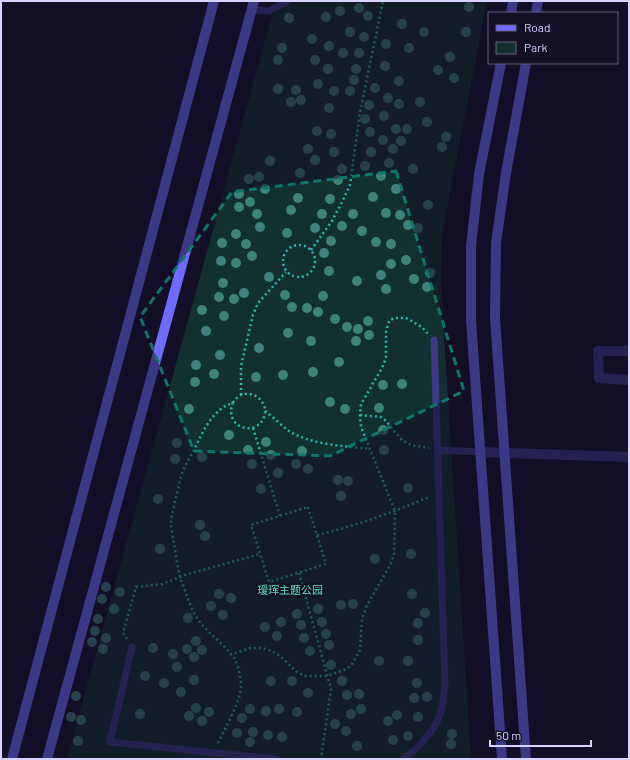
<svg xmlns="http://www.w3.org/2000/svg" width="630" height="760" font-family="Barlow,'Noto Sans SC',sans-serif">
	<style>
		.green { fill: #12302f }
		.lines { fill: none; stroke-linecap: round; stroke-linejoin: round }
		.path { stroke: #2fb8b0; stroke-width: 2.5; stroke-dasharray: 2 3; stroke-linecap: butt }
		.lane { stroke: #3d3a85; stroke-width: 7 }
		.street { stroke: #3d3a85; stroke-width: 10 }
		.secondary { stroke: #6f6bff; stroke-width: 10 }
		.tree { fill: #3d827b }
		.marked { fill: none; stroke: #0f766e; stroke-width: 3; stroke-dasharray: 8 5; stroke-linejoin: round }
		.labels { text-anchor: middle; dominant-baseline: central; stroke-width: 4; stroke-linejoin: round; paint-order: stroke }
		.park-label { font-size: 11px; fill: #5fe0c0; stroke: #130f26 }
	</style>
	<rect width="100%" height="100%" fill="#130f26"/>
	<path class="green" d="M276 1H487L442 234 441 277 443 321 471 759H67Z"/>
	<g class="lines">
		<path class="path" d="M283 261a16 16 0 1 1 32 0a16 16 0 1 1-32 0Z
			M311 250 332 221 342 202 350 185 360 112 383 1
			M241 395V366L253 315 258 303 286 272
			M265 411C273 417 281 425 289 431 311 445 345 446 370 449
			M360 415 381 417 385 420 402 440 411 445 429 448
			M253 428 280 516
			M308 507 326 564 269 582 251 525Z
			M317 535C356 526 393 512 429 497
			M299 573 331 689 321 759
			M127 639 123 633 136 587 162 584 185 575 260 554
			M230 655 250 648H262L272 651 280 656 298 673 306 676H327L344 670 351 666 355 659 360 650 362 619 367 605 389 567 394 555 395 511 361 427 360 415 361 404 382 368 386 358V332L389 321 394 318H406L422 327 428 334
			M218 743C225 728 240 703 241 687 241 679 239 666 234 658 224 644 209 634 199 621 194 614 191 606 188 599 186 592 182 584 180 576 177 566 176 554 174 544 173 537 171 529 171 523 172 512 175 501 178 490 179 484 180 478 182 473 185 466 188 460 192 454 200 438 207 420 221 409 224 406 228 405 232 403 235 401 237 397 241 395 249 392 258 395 262 402 265 406 266 412 264 417 257 437 223 429 233 402"/>
		<path class="lane" d="M251 10 269 11 288 1
			M437 450 480 452
			M132 647 110 742 276 759
			M403 759C416 751 436 729 440 714 443 705 444 694 445 684L434 340"/>
		<path class="street" d="M629 351H598L599 378 629 380
			M480 452 629 457"/>
		<path class="secondary" d="M511 13 513 1
			M536 13 538 1
			M501 63 479 174 471 246V320L502 759
			M12 759 214 1
			M47 759 254 1
			M526 759 495 318 496 243 506 173 526 63"/>
	</g>
	<g class="tree">
		<circle cx="469" cy="7" r="5"/>
		<circle cx="359" cy="8" r="5"/>
		<circle cx="340" cy="11" r="5"/>
		<circle cx="368" cy="16" r="5"/>
		<circle cx="326" cy="17" r="5"/>
		<circle cx="289" cy="18" r="5"/>
		<circle cx="402" cy="24" r="5"/>
		<circle cx="350" cy="32" r="5"/>
		<circle cx="424" cy="32" r="5"/>
		<circle cx="466" cy="32" r="5"/>
		<circle cx="364" cy="37" r="5"/>
		<circle cx="312" cy="39" r="5"/>
		<circle cx="386" cy="44" r="5"/>
		<circle cx="329" cy="46" r="5"/>
		<circle cx="282" cy="48" r="5"/>
		<circle cx="409" cy="48" r="5"/>
		<circle cx="343" cy="53" r="5"/>
		<circle cx="359" cy="53" r="5"/>
		<circle cx="450" cy="57" r="5"/>
		<circle cx="278" cy="60" r="5"/>
		<circle cx="315" cy="60" r="5"/>
		<circle cx="385" cy="66" r="5"/>
		<circle cx="328" cy="69" r="5"/>
		<circle cx="356" cy="69" r="5"/>
		<circle cx="438" cy="70" r="5"/>
		<circle cx="454" cy="78" r="5"/>
		<circle cx="354" cy="80" r="5"/>
		<circle cx="399" cy="81" r="5"/>
		<circle cx="318" cy="84" r="5"/>
		<circle cx="375" cy="88" r="5"/>
		<circle cx="278" cy="89" r="5"/>
		<circle cx="296" cy="90" r="5"/>
		<circle cx="334" cy="91" r="5"/>
		<circle cx="350" cy="91" r="5"/>
		<circle cx="388" cy="98" r="5"/>
		<circle cx="301" cy="100" r="5"/>
		<circle cx="291" cy="102" r="5"/>
		<circle cx="420" cy="102" r="5"/>
		<circle cx="399" cy="104" r="5"/>
		<circle cx="369" cy="105" r="5"/>
		<circle cx="329" cy="108" r="5"/>
		<circle cx="384" cy="116" r="5"/>
		<circle cx="365" cy="119" r="5"/>
		<circle cx="427" cy="122" r="5"/>
		<circle cx="396" cy="129" r="5"/>
		<circle cx="407" cy="129" r="5"/>
		<circle cx="317" cy="131" r="5"/>
		<circle cx="370" cy="132" r="5"/>
		<circle cx="331" cy="134" r="5"/>
		<circle cx="446" cy="137" r="5"/>
		<circle cx="383" cy="140" r="5"/>
		<circle cx="401" cy="141" r="5"/>
		<circle cx="442" cy="147" r="5"/>
		<circle cx="308" cy="149" r="5"/>
		<circle cx="393" cy="149" r="5"/>
		<circle cx="334" cy="152" r="5"/>
		<circle cx="371" cy="152" r="5"/>
		<circle cx="315" cy="160" r="5"/>
		<circle cx="270" cy="161" r="5"/>
		<circle cx="389" cy="163" r="5"/>
		<circle cx="365" cy="166" r="5"/>
		<circle cx="342" cy="169" r="5"/>
		<circle cx="413" cy="169" r="5"/>
		<circle cx="300" cy="173" r="5"/>
		<circle cx="381" cy="176" r="5"/>
		<circle cx="259" cy="177" r="5"/>
		<circle cx="249" cy="179" r="5"/>
		<circle cx="338" cy="180" r="5"/>
		<circle cx="265" cy="189" r="5"/>
		<circle cx="396" cy="189" r="5"/>
		<circle cx="239" cy="194" r="5"/>
		<circle cx="373" cy="197" r="5"/>
		<circle cx="298" cy="198" r="5"/>
		<circle cx="330" cy="199" r="5"/>
		<circle cx="250" cy="202" r="5"/>
		<circle cx="428" cy="205" r="5"/>
		<circle cx="239" cy="207" r="5"/>
		<circle cx="291" cy="210" r="5"/>
		<circle cx="386" cy="213" r="5"/>
		<circle cx="257" cy="214" r="5"/>
		<circle cx="322" cy="214" r="5"/>
		<circle cx="353" cy="214" r="5"/>
		<circle cx="400" cy="215" r="5"/>
		<circle cx="408" cy="225" r="5"/>
		<circle cx="342" cy="226" r="5"/>
		<circle cx="260" cy="227" r="5"/>
		<circle cx="315" cy="228" r="5"/>
		<circle cx="418" cy="228" r="5"/>
		<circle cx="362" cy="231" r="5"/>
		<circle cx="287" cy="233" r="5"/>
		<circle cx="236" cy="234" r="5"/>
		<circle cx="331" cy="241" r="5"/>
		<circle cx="376" cy="242" r="5"/>
		<circle cx="222" cy="243" r="5"/>
		<circle cx="246" cy="244" r="5"/>
		<circle cx="391" cy="244" r="5"/>
		<circle cx="324" cy="253" r="5"/>
		<circle cx="252" cy="256" r="5"/>
		<circle cx="406" cy="260" r="5"/>
		<circle cx="221" cy="261" r="5"/>
		<circle cx="236" cy="263" r="5"/>
		<circle cx="391" cy="264" r="5"/>
		<circle cx="329" cy="271" r="5"/>
		<circle cx="430" cy="273" r="5"/>
		<circle cx="381" cy="275" r="5"/>
		<circle cx="269" cy="277" r="5"/>
		<circle cx="414" cy="279" r="5"/>
		<circle cx="357" cy="281" r="5"/>
		<circle cx="223" cy="283" r="5"/>
		<circle cx="427" cy="287" r="5"/>
		<circle cx="386" cy="289" r="5"/>
		<circle cx="244" cy="293" r="5"/>
		<circle cx="285" cy="295" r="5"/>
		<circle cx="323" cy="296" r="5"/>
		<circle cx="219" cy="297" r="5"/>
		<circle cx="234" cy="299" r="5"/>
		<circle cx="292" cy="307" r="5"/>
		<circle cx="307" cy="308" r="5"/>
		<circle cx="202" cy="310" r="5"/>
		<circle cx="318" cy="312" r="5"/>
		<circle cx="224" cy="316" r="5"/>
		<circle cx="335" cy="319" r="5"/>
		<circle cx="368" cy="321" r="5"/>
		<circle cx="347" cy="327" r="5"/>
		<circle cx="358" cy="329" r="5"/>
		<circle cx="206" cy="331" r="5"/>
		<circle cx="288" cy="333" r="5"/>
		<circle cx="369" cy="335" r="5"/>
		<circle cx="311" cy="341" r="5"/>
		<circle cx="356" cy="341" r="5"/>
		<circle cx="259" cy="348" r="5"/>
		<circle cx="220" cy="355" r="5"/>
		<circle cx="339" cy="362" r="5"/>
		<circle cx="196" cy="365" r="5"/>
		<circle cx="313" cy="372" r="5"/>
		<circle cx="214" cy="374" r="5"/>
		<circle cx="283" cy="375" r="5"/>
		<circle cx="256" cy="377" r="5"/>
		<circle cx="195" cy="382" r="5"/>
		<circle cx="402" cy="384" r="5"/>
		<circle cx="383" cy="385" r="5"/>
		<circle cx="330" cy="402" r="5"/>
		<circle cx="379" cy="408" r="5"/>
		<circle cx="189" cy="409" r="5"/>
		<circle cx="345" cy="409" r="5"/>
		<circle cx="383" cy="430" r="5"/>
		<circle cx="229" cy="435" r="5"/>
		<circle cx="266" cy="442" r="5"/>
		<circle cx="177" cy="443" r="5"/>
		<circle cx="248" cy="450" r="5"/>
		<circle cx="384" cy="450" r="5"/>
		<circle cx="302" cy="451" r="5"/>
		<circle cx="271" cy="455" r="5"/>
		<circle cx="202" cy="457" r="5"/>
		<circle cx="175" cy="459" r="5"/>
		<circle cx="252" cy="464" r="5"/>
		<circle cx="296" cy="464" r="5"/>
		<circle cx="308" cy="469" r="5"/>
		<circle cx="278" cy="473" r="5"/>
		<circle cx="338" cy="480" r="5"/>
		<circle cx="348" cy="481" r="5"/>
		<circle cx="408" cy="488" r="5"/>
		<circle cx="261" cy="489" r="5"/>
		<circle cx="341" cy="496" r="5"/>
		<circle cx="158" cy="499" r="5"/>
		<circle cx="200" cy="525" r="5"/>
		<circle cx="205" cy="536" r="5"/>
		<circle cx="160" cy="549" r="5"/>
		<circle cx="411" cy="554" r="5"/>
		<circle cx="375" cy="559" r="5"/>
		<circle cx="106" cy="587" r="5"/>
		<circle cx="120" cy="592" r="5"/>
		<circle cx="219" cy="594" r="5"/>
		<circle cx="412" cy="594" r="5"/>
		<circle cx="231" cy="598" r="5"/>
		<circle cx="102" cy="599" r="5"/>
		<circle cx="353" cy="604" r="5"/>
		<circle cx="341" cy="605" r="5"/>
		<circle cx="211" cy="606" r="5"/>
		<circle cx="114" cy="609" r="5"/>
		<circle cx="318" cy="609" r="5"/>
		<circle cx="425" cy="613" r="5"/>
		<circle cx="297" cy="614" r="5"/>
		<circle cx="223" cy="615" r="5"/>
		<circle cx="188" cy="618" r="5"/>
		<circle cx="98" cy="619" r="5"/>
		<circle cx="281" cy="622" r="5"/>
		<circle cx="322" cy="622" r="5"/>
		<circle cx="418" cy="623" r="5"/>
		<circle cx="301" cy="625" r="5"/>
		<circle cx="265" cy="627" r="5"/>
		<circle cx="95" cy="631" r="5"/>
		<circle cx="326" cy="634" r="5"/>
		<circle cx="277" cy="636" r="5"/>
		<circle cx="106" cy="638" r="5"/>
		<circle cx="304" cy="638" r="5"/>
		<circle cx="418" cy="640" r="5"/>
		<circle cx="196" cy="641" r="5"/>
		<circle cx="92" cy="642" r="5"/>
		<circle cx="329" cy="645" r="5"/>
		<circle cx="153" cy="648" r="5"/>
		<circle cx="103" cy="649" r="5"/>
		<circle cx="187" cy="649" r="5"/>
		<circle cx="202" cy="650" r="5"/>
		<circle cx="310" cy="651" r="5"/>
		<circle cx="173" cy="654" r="5"/>
		<circle cx="194" cy="657" r="5"/>
		<circle cx="379" cy="661" r="5"/>
		<circle cx="408" cy="661" r="5"/>
		<circle cx="331" cy="665" r="5"/>
		<circle cx="177" cy="667" r="5"/>
		<circle cx="145" cy="676" r="5"/>
		<circle cx="194" cy="680" r="5"/>
		<circle cx="271" cy="681" r="5"/>
		<circle cx="292" cy="681" r="5"/>
		<circle cx="342" cy="681" r="5"/>
		<circle cx="164" cy="683" r="5"/>
		<circle cx="417" cy="683" r="5"/>
		<circle cx="181" cy="692" r="5"/>
		<circle cx="308" cy="693" r="5"/>
		<circle cx="359" cy="694" r="5"/>
		<circle cx="347" cy="695" r="5"/>
		<circle cx="76" cy="696" r="5"/>
		<circle cx="427" cy="697" r="5"/>
		<circle cx="414" cy="698" r="5"/>
		<circle cx="196" cy="708" r="5"/>
		<circle cx="250" cy="709" r="5"/>
		<circle cx="279" cy="709" r="5"/>
		<circle cx="361" cy="709" r="5"/>
		<circle cx="266" cy="711" r="5"/>
		<circle cx="209" cy="712" r="5"/>
		<circle cx="297" cy="712" r="5"/>
		<circle cx="140" cy="714" r="5"/>
		<circle cx="351" cy="714" r="5"/>
		<circle cx="397" cy="715" r="5"/>
		<circle cx="189" cy="716" r="5"/>
		<circle cx="71" cy="717" r="5"/>
		<circle cx="418" cy="717" r="5"/>
		<circle cx="242" cy="718" r="5"/>
		<circle cx="81" cy="720" r="5"/>
		<circle cx="202" cy="721" r="5"/>
		<circle cx="388" cy="721" r="5"/>
		<circle cx="335" cy="724" r="5"/>
		<circle cx="346" cy="731" r="5"/>
		<circle cx="253" cy="732" r="5"/>
		<circle cx="237" cy="733" r="5"/>
		<circle cx="452" cy="734" r="5"/>
		<circle cx="268" cy="735" r="5"/>
		<circle cx="408" cy="736" r="5"/>
		<circle cx="282" cy="737" r="5"/>
		<circle cx="393" cy="740" r="5"/>
		<circle cx="78" cy="741" r="5"/>
		<circle cx="250" cy="742" r="5"/>
		<circle cx="451" cy="744" r="5"/>
		<circle cx="357" cy="746" r="5"/>
	</g>
	<path d="M0 0H630V760H0ZM396 171 464 391 330 456 194 451 140 317 232 192Z" fill="#130f26" fill-opacity=".55" fill-rule="evenodd"/>
	<path class="marked" d="M396 171 464 391 330 456 194 451 140 317 232 192Z"/>
	<g class="labels">
		<g class="park-label">
			<text x="290" y="589">瑷珲主题公园</text>
		</g>
	</g>
	<rect width="630" height="760" fill="none" stroke="#d9d4ff" stroke-width="4"/>
	<rect x="488" y="12" width="130" height="52" fill="#130f26" stroke="#625e7d"/>
	<rect x="496" y="25" width="20" height="6" fill="#6f6bff" stroke="#625e7d"/>
	<text x="524" y="32" font-size="12" fill="#d9d4ff">Road</text>
	<rect x="496" y="42" width="20" height="12" fill="#12302f" stroke="#625e7d"/>
	<text x="524" y="52" font-size="12" fill="#d9d4ff">Park</text>
	<path d="M490 740v6h101v-6" fill="none" stroke="#d9d4ff" stroke-width="2"/>
	<text x="496" y="740" font-size="12" fill="#d9d4ff" stroke="#130f26" stroke-width="3" paint-order="stroke">50 m</text>
</svg>
